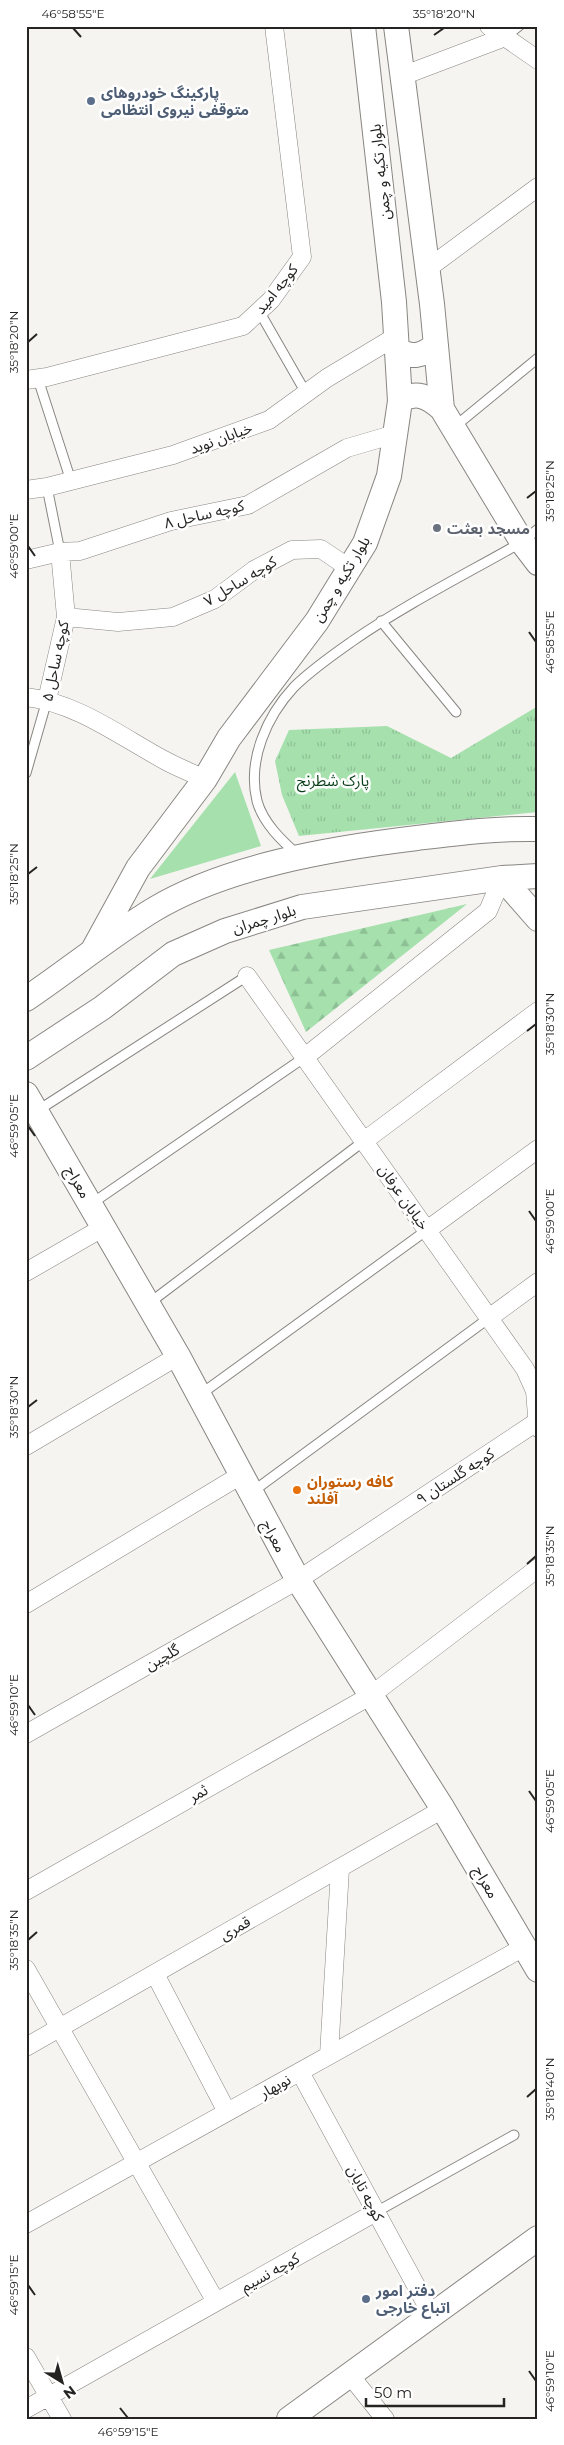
<svg xmlns="http://www.w3.org/2000/svg" width="564" height="2445" font-family="Montserrat,'Noto Sans Arabic',sans-serif">
	<style>
		.grass { fill: #a5e0ad }
		.forest { fill: url(#forest-firs) }
		.park { fill: url(#park-tufts) }
		.lines { fill: none; stroke-linecap: round; stroke-linejoin: round }
		.lane-casing { stroke: #888682; stroke-width: 11 }
		.street-casing { stroke: #888682; stroke-width: 19 }
		.secondary-casing { stroke: #888682; stroke-width: 26 }
		.lane { stroke: #fff; stroke-width: 9 }
		.street { stroke: #fff; stroke-width: 18 }
		.secondary { stroke: #fff; stroke-width: 24 }
		.ticks { fill: none; stroke: #252423; stroke-width: 2 }
		.service-dot { fill: #5c6f8a; stroke: #fff; stroke-width: 2 }
		.worship-dot { fill: #6b7280; stroke: #fff; stroke-width: 2 }
		.food-dot { fill: #e8710a; stroke: #fff; stroke-width: 2 }
		.labels { text-anchor: middle; dominant-baseline: central; stroke-width: 5; stroke-linejoin: round; paint-order: stroke }
		.service-label { font-size: 15px; font-weight: bold; fill: #4e5e75; stroke: #fff; text-anchor: start }
		.street-label { font-size: 15px; fill: #252423; stroke: #fff }
		.worship-label { font-size: 15px; font-weight: bold; fill: #5b616d; stroke: #fff; text-anchor: start }
		.park-label { font-size: 15px; fill: #093d18; stroke: #fff }
		.food-label { font-size: 15px; font-weight: bold; fill: #c56008; stroke: #fff; text-anchor: start }
		.neatline { fill: none; stroke: #252423; stroke-width: 2 }
		.ticks-label { font-size: 12px; text-anchor: middle; fill: #252423 }
	</style>
	<defs>
		<pattern id="forest-firs" width="22" height="20" patternUnits="userSpaceOnUse" patternTransform="scale(1.25)"><rect width="22" height="20" fill="#a5e0ad"/><path d="M5 1l3.5 6h-7zM16 11l3.5 6h-7z" fill="#8ec095"/></pattern>
		<pattern id="park-tufts" width="24" height="20" patternUnits="userSpaceOnUse" patternTransform="scale(1.25)"><rect width="24" height="20" fill="#a5e0ad"/><path d="M3 7l-1-3M5 7V3M7 7l1-3M15 17l-1-3M17 17v-4M19 17l1-3" fill="none" stroke="#8ec095"/></pattern>
	</defs>
	<rect width="100%" height="100%" fill="#f6f4f0"/>
	<path class="grass" d="M235 772 261 846 150 879Z"/>
	<path class="forest" d="M467 904 306 1032 269 950Z"/>
	<path class="park" d="M538 706V812L299 836 282 795 275 761 289 730 387 726 451 758Z"/>
	<g class="lines">
		<defs>
			<path id="lane" d="M505 37 519 26
				M259 311 306 393
				M38 379 71 481
				M453 428 538 358
				M47 487 60 552
				M381 621 456 712
				M26 773 47 700
				M298 855C282 841 263 823 257 801 247 760 267 716 294 687 312 669 334 654 354 640 408 603 466 574 522 542L538 529
				M37 1111 247 976
				M91 1204 305 1057
				M148 1304 364 1141
				M201 1394 427 1230
				M252 1492 489 1318
				M376 2212 514 2135"/>
			<path id="street" d="M489 26 538 60
				M402 76 505 37
				M427 269 538 187
				M26 380 47 377 243 326 271 300 302 257 274 26
				M26 490 47 487 173 455 269 420 327 378 395 337
				M26 560 60 552 80 551 171 521 248 505 347 448 395 434
				M66 617 118 622 173 617 215 599 254 570 292 550 321 549 349 568
				M26 697C78 703 121 737 166 761 179 768 192 773 205 779
				M47 700 66 617 60 552
				M247 976 525 1369 535 1391 538 1428
				M305 1057 488 911 502 878
				M364 1141 538 1011
				M427 1230 538 1149
				M26 1272 104 1227
				M489 1318 538 1282
				M26 1446 178 1356
				M26 1604 241 1475
				M26 1734 298 1580 538 1421
				M26 1891 370 1696 538 1568
				M26 1969 216 2302
				M155 1974 227 2112
				M26 2047 443 1809
				M329 2055 340 1869
				M300 2072 432 2315
				M26 2224 524 1947
				M26 2357 62 2419
				M349 2374 385 2419
				M26 2409 376 2212"/>
			<path id="secondary" d="M396 26 432 304 442 409 522 542 538 563
				M396 349C412 359 422 356 436 345
				M400 401C416 390 429 397 442 409
				M502 878 538 919
				M93 950 138 868 205 779 229 738 317 621 365 543 389 476 400 401 394 302 363 26
				M26 999C69 970 109 937 153 910 226 866 333 848 417 838 458 833 497 828 538 829
				M26 1058 102 1008 173 954 225 931 302 907 502 878 538 876
				M26 1094 178 1356 298 1580 443 1809 538 1970
				M289 2419 538 2238"/>
		</defs>
		<use href="#lane" class="lane-casing"/>
		<use href="#street" class="street-casing"/>
		<use href="#secondary" class="secondary-casing"/>
		<use href="#lane" class="lane"/>
		<use href="#street" class="street"/>
		<use href="#secondary" class="secondary"/>
	</g>
	<path class="ticks" d="M73 28 81 37M434 35 444 28M28 342 37 334M527 498 536 491M28 546 35 556M529 632 536 642M28 874 37 867M527 1031 536 1024M28 1126 35 1136M529 1211 536 1221M28 1407 37 1400M527 1564 536 1556M28 1705 35 1715M529 1791 536 1801M28 1940 37 1932M527 2097 536 2089M28 2285 35 2295M529 2371 536 2381M120 2408 128 2418"/>
	<g class="service-dot">
		<circle cx="91" cy="101" r="5"/>
		<circle cx="366" cy="2299" r="5"/>
	</g>
	<circle class="worship-dot" cx="437" cy="528" r="5"/>
	<circle class="food-dot" cx="297" cy="1490" r="5"/>
	<g class="labels">
		<g class="service-label">
			<text x="101" y="92">پارکینگ خودروهای<tspan x="101" dy="17">متوقفی نیروی انتظامی</tspan></text>
			<text x="376" y="2290">دفتر امور<tspan x="376" dy="17">اتباع خارجی</tspan></text>
		</g>
		<g class="street-label">
			<text transform="translate(380 172) rotate(-96)">بلوار تکیه و چمن</text>
			<text transform="translate(276 289) rotate(-51)">کوچه امید</text>
			<text transform="translate(221 438) rotate(-20)">خیابان نوید</text>
			<text transform="translate(204 514) rotate(-13)">کوچه ساحل ۸</text>
			<text transform="translate(341 579) rotate(-59)">بلوار تکیه و چمن</text>
			<text transform="translate(240 581) rotate(-31)">کوچه ساحل ۷</text>
			<text transform="translate(55 661) rotate(-78)">کوچه ساحل ۵</text>
			<text transform="translate(264 919) rotate(-17)">بلوار چمران</text>
			<text transform="translate(78 1182) rotate(60)">معراج</text>
			<text transform="translate(404 1197) rotate(55)">خیابان عرفان</text>
			<text transform="translate(455 1476) rotate(-33)">کوچه گلستان ۹</text>
			<text transform="translate(274 1536) rotate(62)">معراج</text>
			<text transform="translate(162 1657) rotate(-30)">گلچین</text>
			<text transform="translate(198 1793) rotate(-30)">ثمر</text>
			<text transform="translate(486 1882) rotate(60)">معراج</text>
			<text transform="translate(235 1928) rotate(-30)">قمری</text>
			<text transform="translate(275 2086) rotate(-29)">نوبهار</text>
			<text transform="translate(366 2193) rotate(62)">کوچه تابان</text>
			<text transform="translate(270 2272) rotate(-29)">کوچه نسیم</text>
		</g>
		<g class="worship-label">
			<text x="447" y="528">مسجد بعثت</text>
		</g>
		<g class="park-label">
			<text x="333" y="780">پارک شطرنج</text>
		</g>
		<g class="food-label">
			<text x="307" y="1481">کافه رستوران<tspan x="307" dy="17">آفلند</tspan></text>
		</g>
	</g>
	<rect width="564" height="2445" fill="none" stroke="#ffffff" stroke-width="55"/>
	<g transform="translate(62 2382) rotate(143)" stroke="#ffffff" stroke-width="4" paint-order="stroke">
	<path d="M0-4L9 19L0 12L-9 19Z" fill="#252423"/>
	<text y="-8" font-size="14" font-weight="bold" text-anchor="middle" fill="#252423">N</text>
	</g>
	<path d="M366 2398v8h138v-8" fill="none" stroke="#252423" stroke-width="2.5"/>
	<text x="374" y="2398" font-size="15" fill="#252423" stroke="#ffffff" stroke-width="4" paint-order="stroke">50 m</text>
	<rect x="28" y="28" width="508" height="2390" class="neatline"/>
	<g class="ticks-label">
		<text x="73" y="18">46°58'55"E</text>
		<text x="444" y="18">35°18'20"N</text>
		<text transform="translate(14 342) rotate(-90)" y="4">35°18'20"N</text>
		<text transform="translate(550 491) rotate(-90)" y="4">35°18'25"N</text>
		<text transform="translate(14 546) rotate(-90)" y="4">46°59'00"E</text>
		<text transform="translate(550 642) rotate(-90)" y="4">46°58'55"E</text>
		<text transform="translate(14 874) rotate(-90)" y="4">35°18'25"N</text>
		<text transform="translate(550 1024) rotate(-90)" y="4">35°18'30"N</text>
		<text transform="translate(14 1126) rotate(-90)" y="4">46°59'05"E</text>
		<text transform="translate(550 1221) rotate(-90)" y="4">46°59'00"E</text>
		<text transform="translate(14 1407) rotate(-90)" y="4">35°18'30"N</text>
		<text transform="translate(550 1556) rotate(-90)" y="4">35°18'35"N</text>
		<text transform="translate(14 1705) rotate(-90)" y="4">46°59'10"E</text>
		<text transform="translate(550 1801) rotate(-90)" y="4">46°59'05"E</text>
		<text transform="translate(14 1940) rotate(-90)" y="4">35°18'35"N</text>
		<text transform="translate(550 2089) rotate(-90)" y="4">35°18'40"N</text>
		<text transform="translate(14 2285) rotate(-90)" y="4">46°59'15"E</text>
		<text transform="translate(550 2381) rotate(-90)" y="4">46°59'10"E</text>
		<text x="128" y="2436">46°59'15"E</text>
	</g>
</svg>
